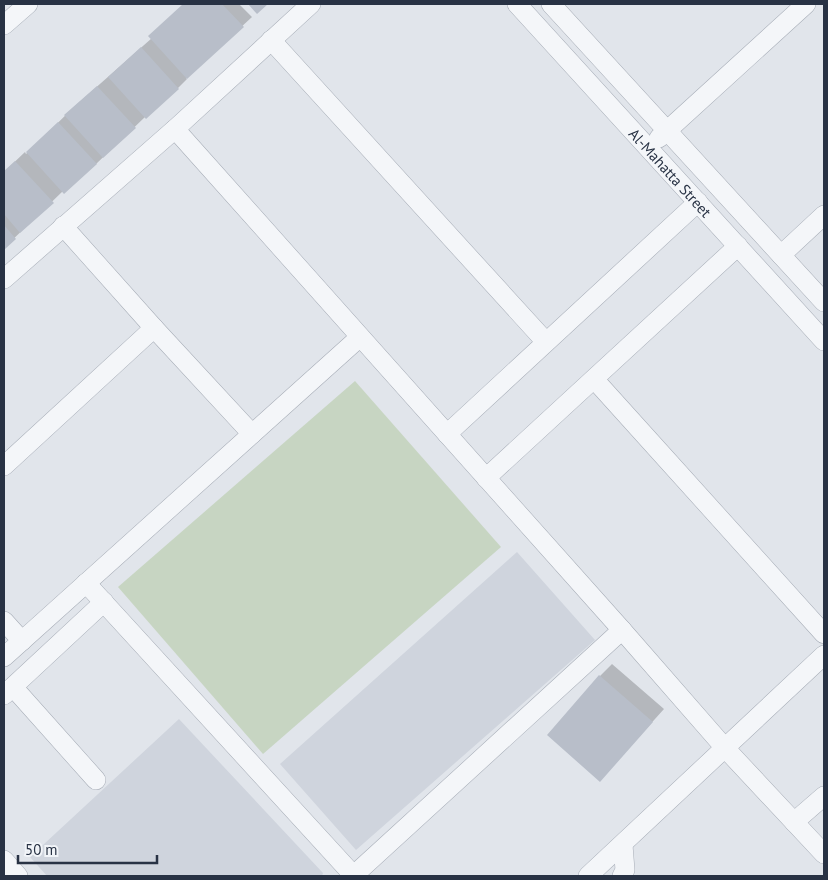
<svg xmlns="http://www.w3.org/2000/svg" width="828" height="880" font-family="'PT Sans',sans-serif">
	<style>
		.built { fill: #cfd4dd }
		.green { fill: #c7d5c2 }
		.shadow { fill: #0003 }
		.building { fill: #b8bec9 }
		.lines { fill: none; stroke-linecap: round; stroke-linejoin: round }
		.minor-casing { stroke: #a6acb6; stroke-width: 20 }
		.minor { stroke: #f4f6f9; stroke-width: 19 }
		.labels { text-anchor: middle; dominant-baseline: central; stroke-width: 4.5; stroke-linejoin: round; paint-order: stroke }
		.street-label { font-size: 15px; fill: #283244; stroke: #f1f4f8 }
	</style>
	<rect width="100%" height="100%" fill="#e1e5eb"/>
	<path class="built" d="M517 552 595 640 356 850 280 764Z
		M179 719 323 873 322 876H47L30 857Z"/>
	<path class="green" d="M355 381 501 547 263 754 118 587Z"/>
	<path class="shadow" d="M184 4H239L252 17 186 78 187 79 178 88 145 117 96 164 63 191 4 248V172L25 152 26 154 75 106 152 38 159 27Z
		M612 664 664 709 600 780V676Z"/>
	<path class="building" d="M183 4H222L244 27 187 79 148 36Z
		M248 4H268L257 14Z
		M141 47 179 89 146 119 108 77Z
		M97 86 136 128 103 158 64 115Z
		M58 122 97 164 64 194 26 152Z
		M15 161 54 203 20 233 4 214V171Z
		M4 225 16 239 4 250Z
		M599 675 653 722 600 782 547 735Z"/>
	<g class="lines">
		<defs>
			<g id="minor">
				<path id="s1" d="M517 4 824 341"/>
				<path d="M551 4 824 302"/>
				<path d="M4 25 28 4"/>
				<path d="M271 40 546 342"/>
				<path d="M175 129 622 630 725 748 824 854"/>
				<path d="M659 138 806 4"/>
				<path d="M63 226 154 328 252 434"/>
				<path d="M781 255 824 215"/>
				<path d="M4 279 175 129 311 4"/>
				<path d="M594 379 824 634"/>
				<path d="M447 434 698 202"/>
				<path d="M4 466 154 328"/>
				<path d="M486 478 738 246"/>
				<path d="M86 583 354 876"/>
				<path d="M4 621 22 641"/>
				<path d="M4 657 360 337"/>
				<path d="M13 687 96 780"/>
				<path d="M4 695 104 602"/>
				<path d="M794 822 824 796"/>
				<path d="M4 860 18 876"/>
				<path d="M353 876 622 630"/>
				<path d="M588 876 824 655"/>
				<path d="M622 876 625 870 623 845"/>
			</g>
		</defs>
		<use href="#minor" class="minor-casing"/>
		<use href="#minor" class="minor"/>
	</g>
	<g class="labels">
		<g class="street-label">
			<text stroke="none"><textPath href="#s1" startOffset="228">Al-Mahatta Street</textPath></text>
		</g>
	</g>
	<rect width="828" height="880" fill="none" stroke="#283244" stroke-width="10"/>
	<path d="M18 855v8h139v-8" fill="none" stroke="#283244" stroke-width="2.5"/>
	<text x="25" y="855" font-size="15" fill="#283244" stroke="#f1f4f8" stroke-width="4" paint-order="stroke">50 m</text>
</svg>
